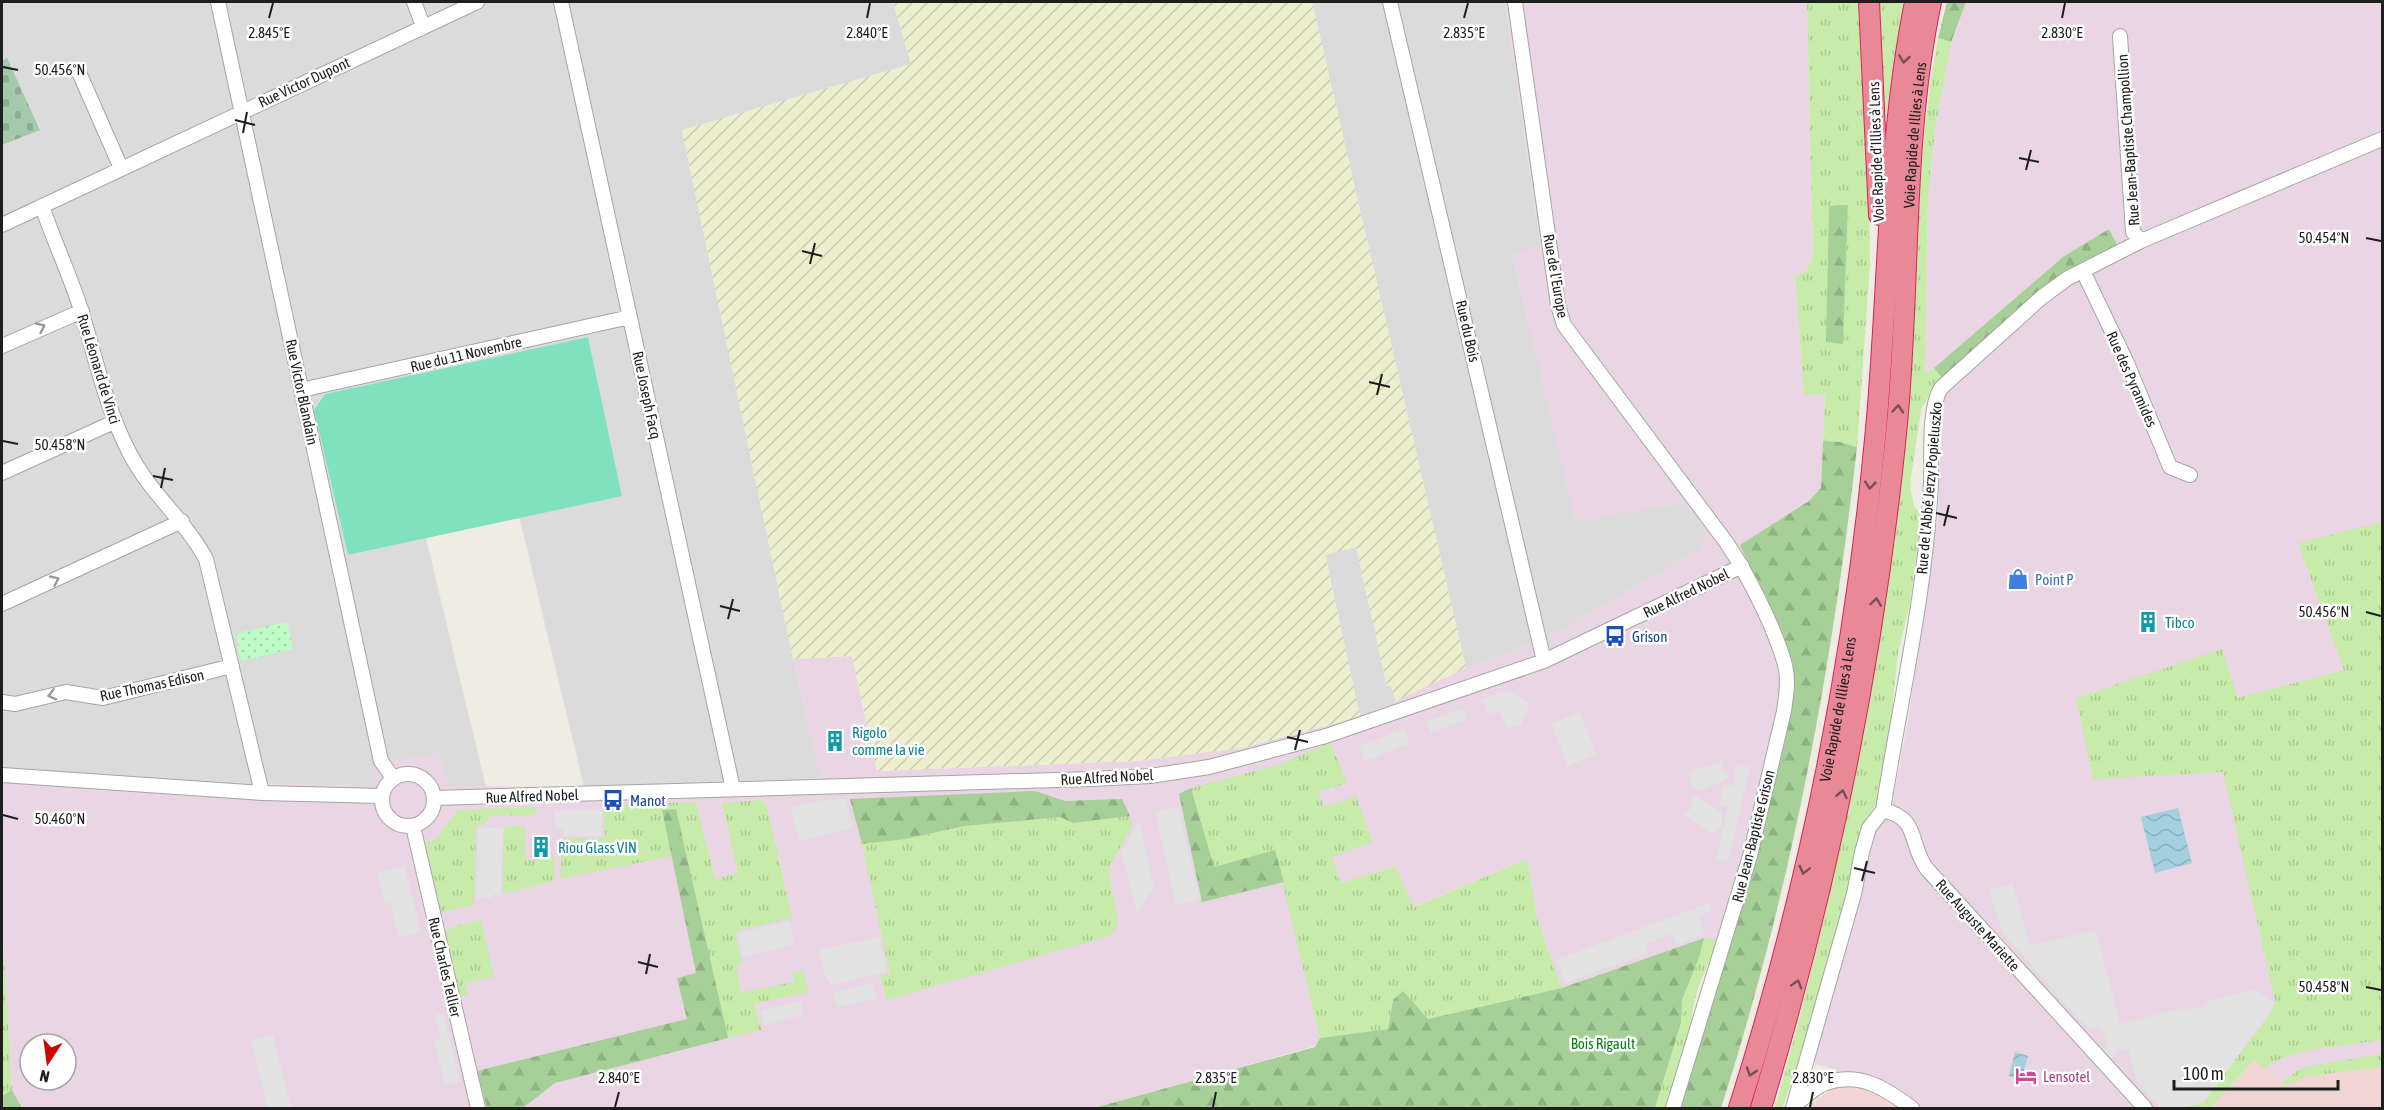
<svg xmlns="http://www.w3.org/2000/svg" width="2384" height="1110" font-family="'Asap Condensed',sans-serif">
	<style>
		.residential { fill: #dcdbdb }
		.commercial { fill: #f1d5d2 }
		.industrial { fill: #e9d5e4; fill-rule: evenodd }
		.farmland { fill: url(#farmland-furrows) }
		.grass { fill: url(#grass-tufts); fill-rule: evenodd }
		.forest { fill: url(#forest-firs) }
		.cemetery { fill: url(#cemetery-stones) }
		.park { fill: url(#park-dots) }
		.pitch { fill: #7fe1be }
		.parking { fill: #e2e2e2 }
		.water { fill: url(#water-waves) }
		.lines { fill: none; stroke-linecap: round; stroke-linejoin: round }
		.minor-casing { stroke: #a5a5a5; stroke-width: 16 }
		.highway-casing { stroke: #df1f5b; stroke-width: 22 }
		.minor { stroke: #fff; stroke-width: 14 }
		.highway { stroke: #e98998; stroke-width: 20 }
		.oneway { stroke: #794e55 }
		.oneway2 { stroke: #9a9a9a }
		.ticks { fill: none; stroke: #1e1e1e; stroke-width: 2 }
		.labels { text-anchor: middle; dominant-baseline: central; stroke-width: 5; stroke-linejoin: round; paint-order: stroke }
		.street-label { font-size: 15px; fill: #1e1e1e; stroke: #fff }
		.shop-label { font-size: 15px; fill: #366cbe; stroke: #fff; text-anchor: start }
		.culture-label { font-size: 15px; fill: #0d838f; stroke: #fff; text-anchor: start }
		.transit-label { font-size: 15px; fill: #164399; stroke: #fff; text-anchor: start }
		.park-label { font-size: 15px; fill: #088016; stroke: #fff }
		.hotel-label { font-size: 15px; fill: #b23c85; stroke: #fff; text-anchor: start }
		.ticks-label { font-size: 15px; text-anchor: middle; fill: #1e1e1e; stroke: #fff; stroke-width: 5; stroke-linejoin: round; paint-order: stroke }
	</style>
	<defs>
		<pattern id="farmland-furrows" width="10" height="10" patternUnits="userSpaceOnUse" patternTransform="scale(1.5)"><rect width="10" height="10" fill="#ebefce"/><path d="M-1 1l2-2M0 10L10 0M9 11l2-2" fill="none" stroke="#c9ccb0"/></pattern>
		<pattern id="grass-tufts" width="24" height="20" patternUnits="userSpaceOnUse" patternTransform="scale(1.5)"><rect width="24" height="20" fill="#c7eba8"/><path d="M3 7l-1-3M5 7V3M7 7l1-3M15 17l-1-3M17 17v-4M19 17l1-3" fill="none" stroke="#aac990"/></pattern>
		<pattern id="forest-firs" width="22" height="20" patternUnits="userSpaceOnUse" patternTransform="scale(1.5)"><rect width="22" height="20" fill="#a6d097"/><path d="M5 1l3.5 6h-7zM16 11l3.5 6h-7z" fill="#8eb282"/></pattern>
		<pattern id="cemetery-stones" width="16" height="16" patternUnits="userSpaceOnUse" patternTransform="scale(1.5)"><rect width="16" height="16" fill="#a4c9ab"/><path d="M2 7V4a2 2 0 0 1 4 0v3zM10 15v-3a2 2 0 0 1 4 0v3z" fill="#8dac93"/></pattern>
		<pattern id="park-dots" width="8" height="8" patternUnits="userSpaceOnUse" patternTransform="scale(1.5)"><rect width="8" height="8" fill="#bffbc6"/><path d="M2 2h.1M6 6h.1" fill="none" stroke="#a4d7aa" stroke-width="1.8" stroke-linecap="round"/></pattern>
		<pattern id="water-waves" width="16" height="10" patternUnits="userSpaceOnUse" patternTransform="scale(1.5)"><rect width="16" height="10" fill="#a3cfde"/><path d="M0 5q4-4 8 0t8 0" fill="none" stroke="#8cb1be"/></pattern>
	</defs>
	<rect width="100%" height="100%" fill="#efece4"/>
	<path class="residential" d="M2 2H893L911 64 682 130 793 659 821 778 584 787 519 516 622 496 588 337 325 394 314 410 348 555 426 538 486 787 448 786 440 754 374 786 208 783 2 768V145L40 129 7 59 2 61Z
		M1312 2H1505L1541 248 1512 253 1576 521 1683 502 1707 533 1701 548 1546 639 1466 668Z
		M1356 547 1387 686 1391 685 1396 701 1360 717 1325 554Z"/>
	<path class="commercial" d="M2254 1060 2286 1085 2308 1076 2382 1067V1108H2210Z
		M1837 1069 1888 1083 1921 1108H1806L1829 1091Z"/>
	<path class="industrial" d="M1505 2H1807L1813 257 1805 272 1795 277 1804 395 1825 394 1821 488 1809 501 1784 642 1793 663 1795 683 1792 709 1757 854 1731 941 1704 938 1562 988 1538 922 1527 859 1413 907 1394 866 1288 900 1320 1038 1315 1046 1094 1108H22L12 1090 2 926V768L208 783 374 786 375 764 440 753 448 786 584 787 821 778 793 659 852 656 877 771 1137 761 1241 748 1360 717 1466 668 1546 639 1701 548 1707 533 1682 502 1575 522 1512 252 1541 247ZM30 1044H66V1080H30Z
		M1966 2H2382V1067L2309 1076 2286 1085 2254 1060 2210 1108H1921L1888 1083 1815 1064V1056L1854 923 1876 828 1893 800 1909 714 1938 515 1943 402 1925 375 1928 199 1935 130 1952 34Z"/>
	<path class="farmland" d="M893 2H1312L1466 668 1396 701 1391 686H1387L1356 547 1325 555 1360 717 1241 748 1137 761 877 771 852 656 793 659 682 130 911 64Z"/>
	<path class="grass" d="M1807 2H1859L1869 167 1870 264 1857 447 1840 442 1823 441 1825 394 1804 395 1795 276 1805 272 1813 257ZM1848 205 1843 343 1827 342 1829 207Z
		M1877 2H1903L1887 114 1882 105Z
		M1938 38 1951 42 1935 130 1928 199 1925 374 1934 368 1943 379 1934 388 1921 410 1910 485 1914 506 1922 515 1910 604 1898 652 1893 701 1894 719 1878 801 1864 822 1860 833 1839 930 1800 1060 1782 1108H1775C1835 896 1878 681 1902 462 1918 321 1912 177 1938 38Z
		M2382 522V1040C2355 1045 2283 1048 2265 1069L2254 1060 2210 1108H2180L2203 1103 2272 1011 2275 1000 2223 772 2093 779 2076 698 2222 649 2238 698 2344 670 2298 543Z
		M1330 743 1347 783 1318 792 1324 807 1356 796 1372 842 1332 857 1341 883 1395 866 1414 907 1527 859 1538 922 1562 988 1427 1019 1393 1000 1388 1029 1320 1038 1275 851 1214 867 1191 788 1278 765Z
		M762 800 767 807 792 918 735 931 742 964 736 966 741 992 794 982 792 973 803 970 808 992 754 1004 762 1030 728 1038 676 809 662 810 672 856 560 879 563 838H605L604 805 696 802 715 879 738 873 722 803Z
		M536 807V813L531 815 491 816 483 825 476 826 474 905 439 913 425 842 435 840 458 810Z
		M1130 816 1132 826 1108 870 1118 920 1117 927 1109 936 887 1000 880 976 890 974 862 844 905 839 964 826 1060 817 1073 823Z
		M525 826V860H551V856H555L554 881 503 894 504 827Z
		M481 920 494 977 465 983 468 994 461 997 445 933 452 927Z
		M2 926 12 1090 2 1096Z
		M1704 938 1718 939C1709 968 1691 993 1692 1024L1666 1108H1655L1681 1023 1682 1000 1700 955Z
		M2382 1054V1067L2309 1076 2286 1085 2282 1082 2303 1067Z"/>
	<path class="forest" d="M1947 2H1966L1951 42 1938 38Z
		M1848 205 1843 344 1826 342 1829 206Z
		M2109 229 2117 245 2066 273 1943 379 1934 368 2063 257Z
		M1823 441 1840 442 1857 447C1832 671 1790 894 1721 1108H1679C1711 1004 1745 900 1772 793 1782 750 1797 708 1793 663L1740 545 1809 501 1821 488Z
		M1191 788 1214 867 1275 850 1284 882 1202 902 1179 794Z
		M1035 791 1065 801 1122 799 1130 816 1073 823 1060 817 964 826 905 839 862 844 850 799Z
		M676 809 728 1038 555 1083 523 1108H487L477 1071 687 1019 677 978 696 973 662 810Z
		M1704 938 1700 955 1682 1000 1681 1023 1655 1108H1094L1315 1047 1320 1038 1388 1029 1393 1000 1403 991 1428 1019 1562 988Z
		M12 1090 22 1108H2V1096Z"/>
	<path class="cemetery" d="M7 58 40 130 2 145V61Z"/>
	<path class="park" d="M287 622 293 649 241 661 236 638 241 632Z"/>
	<path class="pitch" d="M588 337 622 496 348 555 314 410 325 394Z"/>
	<path class="parking" d="M1507 690 1530 704 1521 724 1507 729 1499 711 1487 714 1482 699Z
		M1463 708 1468 719 1431 733 1427 722Z
		M1579 712 1597 754 1568 766 1551 724Z
		M1404 729 1410 744 1365 761 1359 746Z
		M1724 760 1722 769 1730 778 1699 791 1691 785 1689 772Z
		M1737 764 1750 767 1729 859 1716 861 1728 805 1720 807 1722 787 1732 785Z
		M1693 795 1722 812V827L1711 833 1682 814 1691 809Z
		M845 799 854 827 799 841 791 807 824 800Z
		M1178 806 1199 900 1176 905 1155 812Z
		M602 809V836H564V828H555V810Z
		M1139 822 1154 888 1137 913 1121 852Z
		M478 828H503L501 895 493 894V898H476Z
		M405 866 421 933 398 938 390 902 385 903 377 873Z
		M2013 884 2030 946 2096 930 2120 1024 2187 1007 2188 1010 2207 1005 2206 1002 2254 990 2273 1002 2272 1010 2203 1103 2180 1108H2161L2137 1082 2128 1050 2117 1049 2112 1059 2103 1049 2108 1044 2101 1029 2097 1026 2091 1030 2074 1014 2003 933 1988 890Z
		M1709 903 1712 911 1698 916 1705 934 1677 945 1672 934 1645 944 1648 953 1565 984 1556 960Z
		M790 921 795 945 743 957 737 933Z
		M879 937 887 972 832 985 826 978 819 950Z
		M873 983 877 998 837 1007 833 993Z
		M801 1001 804 1015 764 1025 761 1010Z
		M443 1013 460 1081 445 1085 434 1040 441 1038 435 1015Z
		M273 1035 291 1108H268L251 1041Z"/>
	<path class="water" d="M2178 808 2192 863 2155 873 2141 817Z
		M2015 1052 2028 1056 2021 1080 2009 1076Z"/>
	<g class="lines">
		<defs>
			<path id="minor" d="M218 2 381 761 393 778
				M414 2 423 26
				M561 2 733 789
				M1390 2 1544 661
				M1515 2 1558 305 1564 325 1726 542C1747 573 1775 628 1785 665 1789 680 1786 696 1784 711L1750 856 1673 1108
				M2120 36 2133 232 2141 241
				M78 70 121 168
				M42 206C54 242 71 277 82 313 96 360 106 407 129 452 149 492 185 520 206 559L262 793
				M2 225 477 2
				M2083 271 2127 363 2170 467 2190 475
				M2 346 82 311
				M301 390 630 317
				M2 473 114 422
				M2 604 182 521
				M2 702 15 704 66 692 103 698 232 666
				M382 800a26 26 0 1 1 52 0a26 26 0 1 1-52 0Z
				M2 775 262 793 382 796
				M434 798 1090 779 1150 776 1209 767 1326 736 1544 661 1742 566
				M1883 810C1900 701 1926 593 1931 482 1932 455 1928 410 1941 388L2042 297 2068 278 2141 241 2382 139
				M1883 810C1921 819 1908 844 1927 869L2145 1108
				M413 826 478 1108
				M1795 1105C1804 1098 1815 1087 1826 1083 1860 1071 1886 1089 1912 1108
				M1793 1108 1854 894 1862 852 1869 828 1883 810"/>
			<g id="highway">
				<path d="M1869 2 1879 215"/>
				<path id="s1" d="M1739 1108C1809 888 1855 659 1876 429 1889 286 1887 142 1915 2"/>
				<path id="s2" d="M1761 1108C1827 888 1873 664 1896 434 1911 290 1901 144 1931 2"/>
			</g>
		</defs>
		<use href="#minor" class="minor-casing"/>
		<use href="#highway" class="highway-casing"/>
		<use href="#minor" class="minor"/>
		<use href="#highway" class="highway"/>
	</g>
	<defs><path id="oneway-chevron" d="M-2-3.5L2.5 0L-2 3.5" fill="none" stroke-width="1.6" stroke-linecap="round" stroke-linejoin="round" transform="scale(1.5)"/></defs>
	<g class="oneway">
		<use href="#oneway-chevron" transform="translate(1904 59) rotate(99)"/>
		<use href="#oneway-chevron" transform="translate(1898 409) rotate(-85)"/>
		<use href="#oneway-chevron" transform="translate(1870 485) rotate(96)"/>
		<use href="#oneway-chevron" transform="translate(1876 602) rotate(-82)"/>
		<use href="#oneway-chevron" transform="translate(1842 794) rotate(-78)"/>
		<use href="#oneway-chevron" transform="translate(1804 870) rotate(104)"/>
		<use href="#oneway-chevron" transform="translate(1797 984) rotate(-74)"/>
		<use href="#oneway-chevron" transform="translate(1751 1072) rotate(107)"/>
	</g>
	<g class="oneway2">
		<use href="#oneway-chevron" transform="translate(41 327) rotate(-25)"/>
		<use href="#oneway-chevron" transform="translate(55 580) rotate(-25)"/>
		<use href="#oneway-chevron" transform="translate(52 695) rotate(166)"/>
	</g>
	<path class="ticks" d="M269 18 273 3M867 18 870 3M1464 18 1468 3M2062 18 2065 3M3 67 18 70M235 120 255 125M243 133 247 112M2019 158 2039 162M2026 170 2031 150M2366 238 2381 241M802 251 822 256M810 264 815 243M1369 382 1390 387M1377 395 1382 374M3 441 18 444M153 476 173 480M161 488 165 468M1936 513 1957 518M1944 526 1949 505M720 606 740 611M2366 612 2381 616M728 619 733 599M1287 737 1308 742M1295 750 1300 730M3 815 18 819M1854 868 1875 873M1862 881 1867 861M638 962 658 967M646 974 650 954M2366 987 2381 990M615 1107 619 1092M1213 1107 1216 1092M1810 1107 1813 1092"/>
	<defs>
		<symbol id="shop-bare" viewBox="-9 -9 18 18"><path d="M-5-2.5h2.3a2.7 3.5 0 0 1 5.4 0H5L5.5 6h-11ZM-1.5-2.5h3a1.5 2.3 0 0 0-3 0Z" fill="#3f7fe0" stroke="#fff" stroke-width="2.5" paint-order="stroke"/></symbol>
		<symbol id="building-bare" viewBox="-9 -9 18 18"><path d="M-4-6H4V6H1V3H-1V6H-4ZM-2.5-4.3h1.7v1.8h-1.7ZM.8-4.3h1.7v1.8H.8ZM-2.5-1h1.7V.8h-1.7ZM.8-1h1.7V.8H.8Z" fill="#0f9aa8" stroke="#fff" stroke-width="2.5" paint-order="stroke"/></symbol>
		<symbol id="bus-bare" viewBox="-9 -9 18 18"><path d="M-5-6H5V4H4V6H2V4H-2V6H-4V4H-5ZM-3.5-4V0h7V-4ZM-3.5 1.2v1.5H-2V1.2ZM2 1.2v1.5H3.5V1.2Z" fill="#1a4fb4" stroke="#fff" stroke-width="2.5" paint-order="stroke"/></symbol>
		<symbol id="hotel-bare" viewBox="-9 -9 18 18"><path d="M-6-4.5h1.5V1H6V5H4.5V3h-9V5H-6ZM-4 0a1.8 1.8 0 1 1 3.6 0ZM.5 0V-2.5h3Q6-2.5 6 0Z" fill="#d1479c" stroke="#fff" stroke-width="2.5" paint-order="stroke"/></symbol>
	</defs>
	<g fill-rule="evenodd">
		<use href="#shop-bare" x="2003" y="564" width="30" height="30"/>
		<use href="#building-bare" x="2133" y="607" width="30" height="30"/>
		<use href="#bus-bare" x="1600" y="621" width="30" height="30"/>
		<use href="#building-bare" x="820" y="726" width="30" height="30"/>
		<use href="#bus-bare" x="598" y="785" width="30" height="30"/>
		<use href="#building-bare" x="526" y="832" width="30" height="30"/>
		<use href="#hotel-bare" x="2011" y="1061" width="30" height="30"/>
	</g>
	<g class="labels">
		<g class="street-label">
			<text transform="translate(304 82) rotate(-25)">Rue Victor Dupont</text>
			<text stroke="none"><textPath href="#s2" startOffset="988">Voie Rapide de Illies à Lens</textPath></text>
			<text transform="translate(2128 140) rotate(-94)">Rue Jean-Baptiste Champollion</text>
			<text transform="translate(1876 152) rotate(-92)">Voie Rapide d’Illies à Lens</text>
			<text transform="translate(1556 276) rotate(80)">Rue de l'Europe</text>
			<text transform="translate(1468 331) rotate(77)">Rue du Bois</text>
			<text transform="translate(466 354) rotate(-13)">Rue du 11 Novembre</text>
			<text transform="translate(99 369) rotate(73)">Rue Léonard de Vinci</text>
			<text transform="translate(2132 379) rotate(66)">Rue des Pyramides</text>
			<text transform="translate(302 392) rotate(78)">Rue Victor Blandain</text>
			<text transform="translate(647 395) rotate(78)">Rue Joseph Facq</text>
			<text transform="translate(1929 488) rotate(-85)">Rue de l'Abbé Jerzy Popieluszko</text>
			<text transform="translate(1686 593) rotate(-26)">Rue Alfred Nobel</text>
			<text transform="translate(152 685) rotate(-12)">Rue Thomas Edison</text>
			<text stroke="none"><textPath href="#s1" startOffset="411">Voie Rapide de Illies à Lens</textPath></text>
			<text transform="translate(1107 777) rotate(-3)">Rue Alfred Nobel</text>
			<text transform="translate(532 796) rotate(-2)">Rue Alfred Nobel</text>
			<text transform="translate(1753 836) rotate(-76)">Rue Jean-Baptiste Grison</text>
			<text transform="translate(1978 925) rotate(48)">Rue Auguste Mariette</text>
			<text transform="translate(445 967) rotate(77)">Rue Charles Tellier</text>
		</g>
		<g class="shop-label">
			<text x="2035" y="579">Point P</text>
		</g>
		<g class="culture-label">
			<text x="2165" y="622">Tibco</text>
			<text x="852" y="732">Rigolo<tspan x="852" dy="17">comme la vie</tspan></text>
			<text x="558" y="847">Riou Glass VIN</text>
		</g>
		<g class="transit-label">
			<text x="1632" y="636">Grison</text>
			<text x="630" y="800">Manot</text>
		</g>
		<g class="park-label">
			<text x="1603" y="1043">Bois Rigault</text>
		</g>
		<g class="hotel-label">
			<text x="2043" y="1076">Lensotel</text>
		</g>
	</g>
	<g class="ticks-label">
		<text x="269" y="38">2.845°E</text>
		<text x="867" y="38">2.840°E</text>
		<text x="1464" y="38">2.835°E</text>
		<text x="2062" y="38">2.830°E</text>
		<text x="60" y="75">50.456°N</text>
		<text x="2324" y="243">50.454°N</text>
		<text x="60" y="450">50.458°N</text>
		<text x="2324" y="617">50.456°N</text>
		<text x="60" y="824">50.460°N</text>
		<text x="2324" y="992">50.458°N</text>
		<text x="619" y="1083">2.840°E</text>
		<text x="1216" y="1083">2.835°E</text>
		<text x="1813" y="1083">2.830°E</text>
	</g>
	<rect width="2384" height="1110" fill="none" stroke="#1e1e1e" stroke-width="6"/>
	<g transform="translate(48 1062) rotate(193)"><circle r="28" fill="#ffffff" stroke="#a5a5a5" stroke-width="1.5"/>
	<path d="M0-4.5L10 22L0 15L-10 22Z" fill="#cc0700"/>
	<text y="-9" font-size="16" font-weight="bold" text-anchor="middle" fill="#1e1e1e">N</text>
	</g>
	<path d="M2174 1080v9h164v-9" fill="none" stroke="#1e1e1e" stroke-width="3"/>
	<text x="2183" y="1080" font-size="18" fill="#1e1e1e" stroke="#ffffff" stroke-width="4.5" paint-order="stroke">100 m</text>
</svg>
